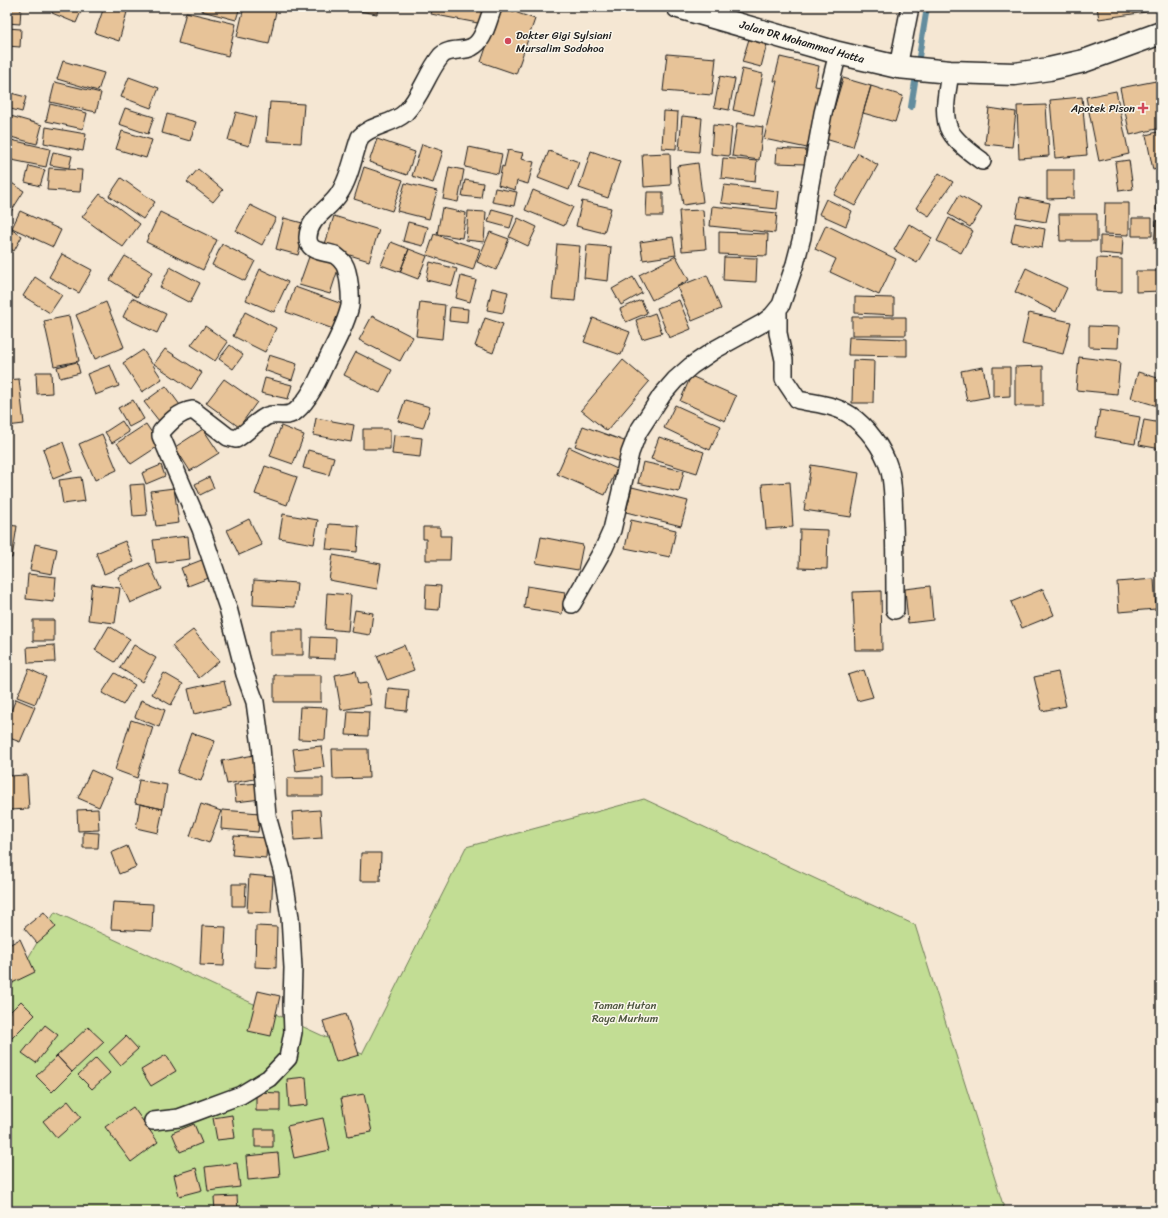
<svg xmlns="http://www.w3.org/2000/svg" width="1168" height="1218" font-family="Sriracha,sans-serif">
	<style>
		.green { fill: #c2dd94; stroke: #6f7c58 }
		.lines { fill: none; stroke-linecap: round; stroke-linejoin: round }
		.stream { stroke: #638d9e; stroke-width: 6 }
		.building { fill: #e7c398; stroke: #1c1c1c }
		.minor-casing { stroke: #1c1c1c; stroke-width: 20 }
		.trunk-casing { stroke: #1c1c1c; stroke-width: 25 }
		.minor { stroke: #fbf7ec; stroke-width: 17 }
		.trunk { stroke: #fbf7ec; stroke-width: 22 }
		.poi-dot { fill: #d1495b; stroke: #fbf7ec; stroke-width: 1.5 }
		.labels { text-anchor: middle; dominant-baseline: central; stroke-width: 3; stroke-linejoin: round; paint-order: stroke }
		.poi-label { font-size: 11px; fill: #1c1c1c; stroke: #fbf7ec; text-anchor: start }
		.street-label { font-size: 11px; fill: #1c1c1c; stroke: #fbf7ec }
		.park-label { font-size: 11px; fill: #4e5640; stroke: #fbf7ec }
	</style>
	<rect width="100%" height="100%" fill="#f5e7d3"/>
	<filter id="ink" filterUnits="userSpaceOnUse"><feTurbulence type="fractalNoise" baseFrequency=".025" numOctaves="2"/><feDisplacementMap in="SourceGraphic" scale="8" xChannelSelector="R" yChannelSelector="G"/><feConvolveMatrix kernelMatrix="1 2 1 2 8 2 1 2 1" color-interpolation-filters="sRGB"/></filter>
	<g filter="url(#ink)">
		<path class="green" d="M644 799 915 925 1005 1211H7V994L55 912 362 1054 466 847Z"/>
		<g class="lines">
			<path class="stream" d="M911 107 927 7"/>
		</g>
		<path class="building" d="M7 7H21L20 24 7 23Z
			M55 7H83L76 23 52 13Z
			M104 7H110L127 12 119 41 95 33Z
			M203 7H240L236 20 202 11Z
			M244 7H277L269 44 237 37Z
			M360 7H378L377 14 359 11Z
			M433 7H486L483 24 431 14Z
			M500 7 535 19 516 74 481 62Z
			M1097 7H1145L1146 12 1099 19Z
			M186 12 236 24 228 56 178 43Z
			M7 28 21 29 20 47 7 46Z
			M749 39 767 44 761 67 742 62Z
			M667 54 716 58 712 95 663 91Z
			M780 57 819 66 815 86 821 87 807 148 764 139 777 81H774Z
			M63 61 104 73 98 91 57 79Z
			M742 69 763 74 754 115 733 110Z
			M720 76 735 79 729 110 714 107Z
			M129 77 159 88 151 108 121 97Z
			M843 78 871 86 853 147 825 139Z
			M1161 80V128L1130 135 1120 88Z
			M55 82 101 93 96 112 50 102Z
			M871 86 903 96 895 122 863 113Z
			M1116 91 1129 154 1099 161 1086 97Z
			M7 92 26 97 22 112 7 108Z
			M1082 97 1087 155 1055 158 1050 100Z
			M270 102 304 104 301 143 267 141Z
			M50 104 87 113 83 129 46 121Z
			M1046 105 1049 156 1019 158 1017 106Z
			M125 108 154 117 148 134 119 124Z
			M989 108 1016 112 1012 147 985 144Z
			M664 111 678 112 676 149 662 148Z
			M236 112 256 117 249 146 228 140Z
			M167 114 196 122 190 141 162 133Z
			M7 115 42 125 37 144 7 136Z
			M682 116 702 118 699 152 679 150Z
			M737 123 763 127 759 160 732 156Z
			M713 125 732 127 729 156 711 154Z
			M46 127 86 134 83 151 44 143Z
			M122 131 152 140 146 158 116 149Z
			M1161 131V168L1153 170 1146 135Z
			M7 139 50 149 46 167 7 159Z
			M377 139 415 152 407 175 369 162Z
			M422 144 443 151 433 183 412 176Z
			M469 147 502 154 498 174 465 167Z
			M777 148 806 150 805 164 776 163Z
			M508 150 523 153 521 159 534 162 528 184 517 181 515 190 498 185 502 166 504 167Z
			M549 151 579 162 569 190 538 178Z
			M591 151 620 161 608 198 579 188Z
			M53 152 72 156 69 168 50 165Z
			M670 153 671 185 644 187 642 154Z
			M858 153 878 165 855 206 834 195Z
			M723 158 757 161 755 182 721 178Z
			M1129 160 1133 189 1119 191 1115 162Z
			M698 163 703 202 683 205 677 166Z
			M29 166 45 170 40 186 25 182Z
			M364 167 403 180 392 211 354 199Z
			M449 167 464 170 458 202 443 199Z
			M49 168 82 170 80 192 47 190Z
			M198 169 223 190 213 202 187 182Z
			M1047 170H1074V198L1047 199Z
			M939 173 953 182 929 216 916 208Z
			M1160 175H1161V210H1156Z
			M121 178 155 202 143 219 109 196Z
			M7 180 24 191 7 218Z
			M465 180 483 183 481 198 462 196Z
			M405 183 437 191 429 219 397 211Z
			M724 185 779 191 777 209 721 203Z
			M495 188 517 192 514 206 492 202Z
			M533 190 573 207 564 226 525 210Z
			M647 192H663V216H646Z
			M100 194 140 224 123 247 82 217Z
			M959 195 982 208 970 227 948 214Z
			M1020 197 1050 203 1046 222 1016 217Z
			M826 199 852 211 846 226 819 214Z
			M582 201 611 208 604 233 576 226Z
			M1105 203H1129V235L1104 234Z
			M250 205 276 218 262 245 236 231Z
			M712 206 777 213 775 233 710 226Z
			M442 208 466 213 462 238 437 234Z
			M492 209 514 215 510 228 488 222Z
			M703 210 706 249 682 251 679 211Z
			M20 211 61 230 53 247 12 228Z
			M468 211 486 212 484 242 466 240Z
			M160 212 217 240 203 270 146 242Z
			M1059 214H1097V241H1060Z
			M334 216 379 230 369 261 324 247Z
			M284 218 306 224 298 255 276 249Z
			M518 218 537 227 528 246 509 237Z
			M949 218 973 231 961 253 937 241Z
			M1132 218H1152V236H1132Z
			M1156 221H1161V243H1154Z
			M408 222 428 227 423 246 403 241Z
			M1015 223 1045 229 1042 248 1011 242Z
			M909 224 932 238 917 263 894 250Z
			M826 225 896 259 879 295 830 272 836 259 815 249Z
			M7 227 22 236 14 251 7 247Z
			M490 232 509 239 496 270 477 262Z
			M719 232 768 234 767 256 719 254Z
			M434 234 480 249 473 270 427 255Z
			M1100 236 1123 237 1122 255 1100 253Z
			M673 237 676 255 643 260 640 242Z
			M391 242 409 249 400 272 381 265Z
			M222 244 255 261 245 281 212 265Z
			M557 244 580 246 575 301 552 299Z
			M587 245 611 247 608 281 584 278Z
			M409 249 427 256 418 279 400 272Z
			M62 254 92 270 79 293 49 277Z
			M310 254 340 263 330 294 299 285Z
			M125 256 152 272 137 297 110 280Z
			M676 256 689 280 652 300 639 275Z
			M724 257 757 258 756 282 723 280Z
			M1097 258 1122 259V292L1096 291Z
			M430 262 457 269 452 286 426 280Z
			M170 267 200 283 190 303 160 287Z
			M1026 268 1067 288 1056 312 1015 292Z
			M260 269 288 282 274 312 246 300Z
			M1136 271H1161V291L1136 292Z
			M707 275 721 309 692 321 677 287Z
			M461 276 476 280 470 302 456 298Z
			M35 277 62 295 50 313 23 296Z
			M633 277 642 293 621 305 612 289Z
			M295 287 345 305 336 330 286 312Z
			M492 288 508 292 503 313 487 310Z
			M855 297 894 298V315L855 313Z
			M132 298 166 314 157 333 123 317Z
			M641 300 647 313 626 322 620 309Z
			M679 300 691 329 669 338 657 308Z
			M106 302 124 347 95 359 76 315Z
			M420 302 445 305 442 339 416 336Z
			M450 307 468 309 467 323 449 321Z
			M245 312 276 328 265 352 233 336Z
			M655 313 662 333 642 339 636 320Z
			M1029 313 1071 322 1063 354 1022 344Z
			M69 316 79 361 54 366 44 321Z
			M372 316 413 337 400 361 359 340Z
			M852 317H906V335H852Z
			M485 318 503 324 493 353 475 346Z
			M593 318 630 332 621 355 584 342Z
			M205 326 228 342 215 361 191 345Z
			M1089 326 1119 327 1118 348 1089 347Z
			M849 337 907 339V356L848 355Z
			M230 345 243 355 233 369 219 359Z
			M165 349 202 373 191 389 154 364Z
			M143 350 162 379 142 392 123 363Z
			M356 352 392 370 380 393 344 375Z
			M269 355 297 364 292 380 264 370Z
			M1079 357 1120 362 1117 394 1076 390Z
			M623 360 649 382 607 431 581 410Z
			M853 360 874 361 873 403H852Z
			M77 362 80 373 60 378 57 367Z
			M110 365 119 386 95 395 87 374Z
			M1043 366V406H1015V367Z
			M983 367 989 397 967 401 961 371Z
			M993 367H1010V396L993 397Z
			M36 372H51L52 393 37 394Z
			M1138 372 1161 379V407L1131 398Z
			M691 376 736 396 725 421 680 401Z
			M265 378 292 385 288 399 261 393Z
			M19 379 24 424 7 426V380Z
			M224 379 257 402 239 427 206 403Z
			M166 386 180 405 159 421 144 402Z
			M133 400 144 419 129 427 118 408Z
			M405 400 430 407 423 428 398 421Z
			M675 405 721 426 710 450 664 428Z
			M1100 410 1140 417 1135 444 1095 437Z
			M316 418 354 425 351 442 313 435Z
			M1144 420 1161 423V449L1139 445Z
			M122 421 129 432 112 443 105 432Z
			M146 424 160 445 131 464 117 443Z
			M281 426 304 435 293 464 270 456Z
			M583 426 627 442 620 462 575 446Z
			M203 429 219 453 190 471 175 447Z
			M363 429H390V449H363Z
			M102 434 117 470 95 480 79 444Z
			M394 435 422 438 420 457 392 454Z
			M659 437 704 452 697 473 651 459Z
			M63 442 73 471 53 479 43 449Z
			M569 447 617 469 605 495 557 474Z
			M308 450 334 457 329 475 303 468Z
			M643 462 684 471 679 492 638 483Z
			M161 465 165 476 146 484 142 473Z
			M811 465 859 473 851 517 804 510Z
			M265 466 297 477 287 505 255 494Z
			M81 477 85 501 63 504 59 480Z
			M209 477 214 488 200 495 195 484Z
			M790 482 793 527 766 529 762 484Z
			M144 484 147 515 133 516 130 485Z
			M632 487 688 501 681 526 626 512Z
			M174 488 179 523 156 526 150 491Z
			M283 514 318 520 314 544 279 538Z
			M249 519 262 545 239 555 227 530Z
			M631 520 676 530 670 557 625 548Z
			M329 524 359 526 357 552 326 549Z
			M7 525 17 526 12 558 7 557Z
			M423 527H440V536H451L450 560H426V539H423Z
			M800 529 828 530 827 569 799 568Z
			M188 536 190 559 156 563 153 540Z
			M541 537 583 545 578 570 536 563Z
			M125 541 134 562 104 574 96 553Z
			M35 544 57 549 52 574 30 570Z
			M333 555 381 564 377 589 329 580Z
			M207 558 214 576 188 586 181 568Z
			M149 563 161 589 130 603 118 577Z
			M28 574 56 577 54 602 26 599Z
			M1154 579 1156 609 1119 612 1117 582Z
			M254 580 297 583 295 607 253 605Z
			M92 584 120 588 115 623 88 620Z
			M426 585 441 586 439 610 425 609Z
			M527 586 565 592 562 614 524 608Z
			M930 586 933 620 908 623 905 589Z
			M1043 589 1054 615 1022 628 1011 602Z
			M881 591 882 650H855L853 592Z
			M327 593 351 595 348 631 325 629Z
			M355 610 373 613 370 635 351 632Z
			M33 620H54V641H33Z
			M109 626 130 639 115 662 95 650Z
			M193 630 219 661 199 678 172 646Z
			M270 630H303V655H270Z
			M311 637 336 638 335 659 310 658Z
			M54 645 55 662 28 663 27 647Z
			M134 645 156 658 142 682 120 668Z
			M404 645 414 670 387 680 377 656Z
			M29 669 46 677 35 704 17 697Z
			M864 670 873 697 857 701 848 675Z
			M356 671 359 684 367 683 371 705 341 710 335 675Z
			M1058 672 1066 706 1042 711 1034 677Z
			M115 673 135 685 123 705 102 693Z
			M164 673 183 684 171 705 152 694Z
			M274 675H321V702H274Z
			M224 681 230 706 194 714 188 689Z
			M388 688 409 690 407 711 386 709Z
			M16 699 35 707 20 742 7 737V720Z
			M141 700 165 710 159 727 135 717Z
			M300 707 327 708 325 740 298 739Z
			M348 711 369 712 368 736 346 735Z
			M131 720 153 727 137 778 115 770Z
			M191 733 215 741 201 781 177 773Z
			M321 746 324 767 296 771 293 749Z
			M332 749H368L369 778 333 779Z
			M254 755 259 778 227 784 222 761Z
			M91 770 111 779 99 807 78 798Z
			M27 775 29 809 9 810 8 776Z
			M287 778H323V796H287Z
			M139 780 167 785 163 809 135 803Z
			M260 783 261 799 236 802 234 785Z
			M140 804 163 809 158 833 136 828Z
			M201 804 221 811 209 843 190 836Z
			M98 809 99 830 78 831 77 810Z
			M222 810 260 813 258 832 221 829Z
			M320 810 322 838 294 840 292 812Z
			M83 832 99 833 98 848H83Z
			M234 836 267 838 266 858 232 855Z
			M127 846 136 867 119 874 111 853Z
			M361 853H381L380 881H360Z
			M249 875 273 877 271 913 247 912Z
			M232 884H246L245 906H232Z
			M113 902 153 904 152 931 111 929Z
			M44 912 56 927 37 943 24 928Z
			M202 926 226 927 224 966 200 965Z
			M256 926 277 927 276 968 255 967Z
			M20 939 35 972 10 984 7 978V946Z
			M258 991 280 996 271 1036 248 1031Z
			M21 1001 35 1015 7 1043V1015Z
			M346 1014 359 1055 336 1062 323 1021Z
			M45 1025 58 1035 36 1063 22 1053Z
			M88 1027 104 1042 72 1072 57 1056Z
			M126 1036 138 1049 120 1065 109 1052Z
			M166 1055 176 1071 151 1086 141 1070Z
			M57 1056 72 1072 52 1092 36 1076Z
			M96 1058 110 1073 92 1089 78 1075Z
			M306 1077 308 1105 289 1107 287 1079Z
			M256 1092 280 1093V1111H256Z
			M364 1094 372 1132 348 1136 341 1098Z
			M68 1101 81 1117 57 1138 43 1121Z
			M133 1107 158 1142 131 1162 105 1127Z
			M232 1115 235 1138 217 1140 213 1118Z
			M323 1118 330 1150 294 1158 287 1126Z
			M194 1124 202 1143 180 1152 172 1133Z
			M255 1129H273V1147H255Z
			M278 1153 280 1177 248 1180 246 1156Z
			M237 1163 240 1187 208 1191 205 1167Z
			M196 1168 202 1190 179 1196 174 1175Z
			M237 1196 238 1211H215L214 1197Z"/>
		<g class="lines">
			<defs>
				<path id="minor" d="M898 67 910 7
					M950 72C948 90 941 114 950 131 957 143 971 153 982 161
					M778 309V333L784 360V379L798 400C815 403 835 405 850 415 867 427 883 448 889 468 894 483 893 506 894 522 895 551 895 581 895 610
					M572 604 604 548 612 530 630 453 638 432 662 395 675 380 691 366 716 349 763 323 772 316 781 305 795 264 802 237 808 195 823 113 838 53
					M153 1121 179 1118 198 1111 241 1095 269 1078 288 1058 293 1032 292 1005 293 968 290 917 283 874 267 816 261 747 255 702 245 674 228 608 201 529 161 436V432C170 422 179 412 193 410L228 437 236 439C247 433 255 422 267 416 277 412 287 419 296 411 312 397 320 374 329 356 337 340 346 324 350 306 351 296 349 272 344 264 342 261 338 257 335 255 325 251 307 253 308 237 309 217 329 210 339 194 350 178 353 156 360 137 372 124 392 125 405 113 421 97 427 73 441 56 449 47 466 53 475 45 484 39 489 18 493 7"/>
				<path id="trunk" d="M678 7 838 53 898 67 950 72 1015 74 1049 69 1084 61 1161 33"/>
			</defs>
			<use href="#minor" class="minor-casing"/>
			<use href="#trunk" class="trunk-casing"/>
			<use href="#minor" class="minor"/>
			<use href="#trunk" class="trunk"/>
		</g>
	</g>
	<g class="poi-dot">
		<circle cx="508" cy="41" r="4"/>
		<path d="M1141 102h4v4h4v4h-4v4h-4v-4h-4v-4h4z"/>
	</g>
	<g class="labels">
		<g class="poi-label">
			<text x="516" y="35">Dokter Gigi Sylsiani<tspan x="516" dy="13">Mursalim Sodohoa</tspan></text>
			<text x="1135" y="108" text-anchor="end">Apotek Pison</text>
		</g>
		<g class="street-label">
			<text transform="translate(802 42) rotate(16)">Jalan DR Mohammad Hatta</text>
		</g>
		<g class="park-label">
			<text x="625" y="1005">Taman Hutan<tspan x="625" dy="13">Raya Murhum</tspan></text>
		</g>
	</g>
	<rect width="1168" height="1218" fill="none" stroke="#fbf7ec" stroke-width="24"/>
	<rect x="12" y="12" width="1144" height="1194" fill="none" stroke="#1c1c1c" stroke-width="1.5" filter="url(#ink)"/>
</svg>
